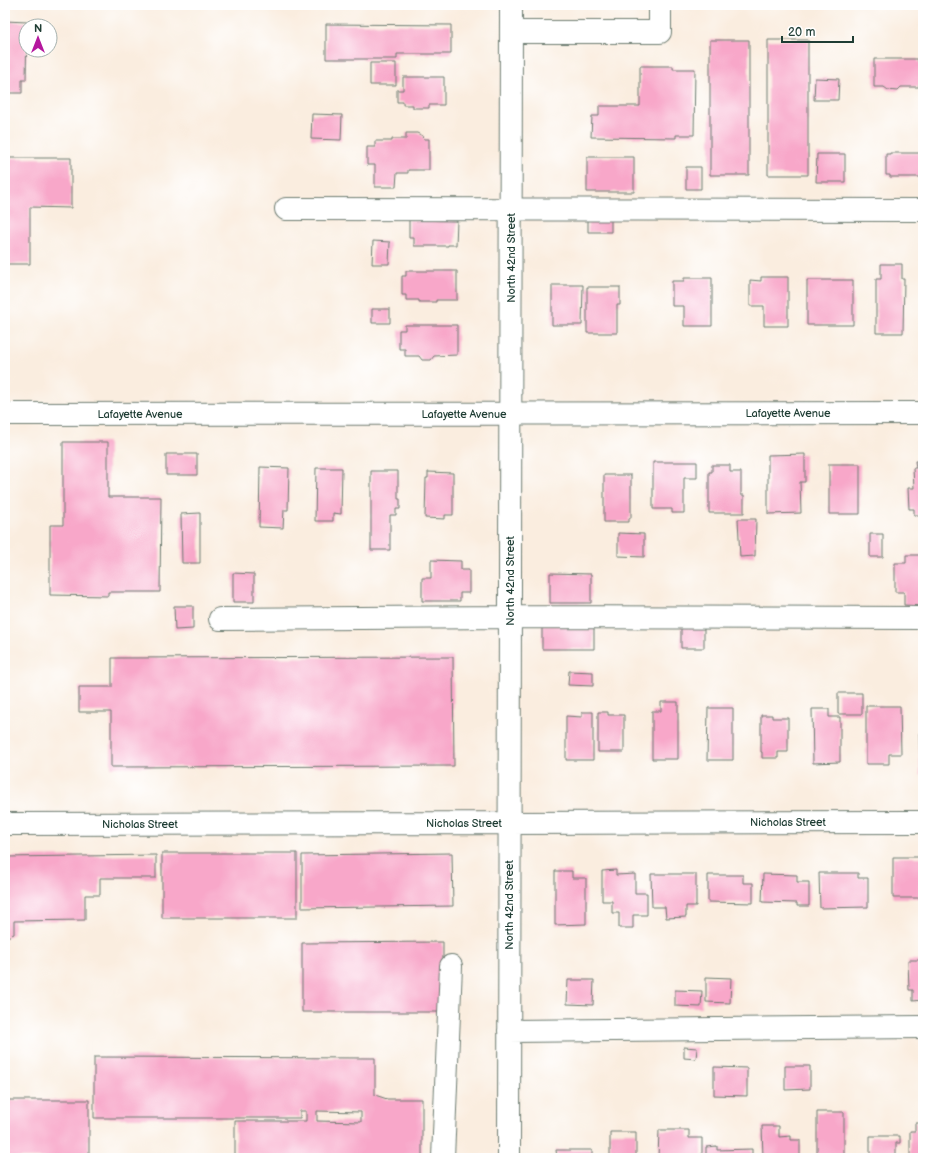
<svg xmlns="http://www.w3.org/2000/svg" width="928" height="1163" font-family="'Balsamiq Sans',sans-serif">
	<style>
		.building { fill: #f8a7c9; fill-rule: evenodd }
		.lines { fill: none; stroke-linecap: round; stroke-linejoin: round }
		.minor-casing { stroke: #6c7b70; stroke-width: 24 }
		.minor { stroke: #fff; stroke-width: 22 }
		.labels { text-anchor: middle; dominant-baseline: central; stroke-width: 3; stroke-linejoin: round; paint-order: stroke }
		.street-label { font-size: 11px; fill: #1f3d34; stroke: #fff }
	</style>
	<rect width="100%" height="100%" fill="#fff"/>
	<filter id="ink" filterUnits="userSpaceOnUse"><feTurbulence type="fractalNoise" baseFrequency=".025" numOctaves="2"/><feDisplacementMap in="SourceGraphic" scale="8" xChannelSelector="R" yChannelSelector="G"/><feConvolveMatrix kernelMatrix="1 2 1 2 8 2 1 2 1" color-interpolation-filters="sRGB"/></filter>
	<filter id="wash" filterUnits="userSpaceOnUse"><feTurbulence type="fractalNoise" baseFrequency=".012" numOctaves="4" result="noise"/><feDisplacementMap in="SourceGraphic" scale="16" xChannelSelector="R" yChannelSelector="G"/><feGaussianBlur stdDeviation="0.9" result="paint"/><feColorMatrix in="noise" values="0 0 0 0 0 0 0 0 0 0 0 0 0 0 0 0 0 1.4 0 .05"/><feComposite in="paint" operator="in"/></filter>
	<g filter="url(#wash)">
		<rect width="100%" height="100%" fill="#faeddf"/>
		<g id="blocks">
			<path class="building" d="M5 21 27 22 26 80H22V93H5Z
				M326 24 451 25V54H397V59H326Z
				M710 40H749V175H710Z
				M768 40H808V175H768Z
				M874 59H918V62L923 63V84H919V87H901L897 91 888 90 884 87H874Z
				M370 63H396V85H370Z
				M640 66H673V69H695L694 135H676V138L591 137 592 116H599V106H640Z
				M403 77H444V105H429V108H413V105H403V102H397V90H403Z
				M815 78 839 79 838 100H814Z
				M312 114 342 115 341 140 311 139Z
				M406 133H417L423 136 424 139H429V170H408V173H397L396 187H375V165H367V147H375V141H392V139H406Z
				M890 153H923V177H890V175H886V154H890Z
				M817 154H845V182H816Z
				M587 157H634V192H587Z
				M5 158H71V208L30 207V264H5Z
				M686 167H701V189H686Z
				M588 216H611V232H588Z
				M409 220 457 221 456 245H448V246H414V238H409Z
				M373 241 390 242 389 264H372Z
				M881 264H902V279H904L903 333H876V279H881Z
				M406 271H457V300H436V302H419V300H406V295H402V276H406Z
				M761 277H788V326H764V306H750V280L761 281Z
				M684 278H712V326H684V306H672V281H684Z
				M807 280H853V325H807Z
				M552 285H583L582 325H552Z
				M587 287H620V305H617V333H587Z
				M372 309H390V323H372Z
				M405 325H457V355L434 356 431 360H422L419 356H405V349H399V330H405Z
				M63 442H108V497H161L160 592H108V596L50 595V525H63Z
				M166 454H197V475H166Z
				M805 454V482H800L801 513 768 514V455Z
				M915 461H923V515H914V509H909L908 488H914L913 468H916Z
				M653 462H697V478H684V513H672V509H653Z
				M829 464H860V514H829Z
				M712 465H730V472H741V495H744V513H709V472H712Z
				M260 467 289 468 288 510H284L283 528 259 527Z
				M316 468H342L341 514 333 513V521H315Z
				M371 471H398V499H400V509H396V515H390V550H371Z
				M428 472 453 473V515H445V519L425 518 426 478H428Z
				M604 475H631V518H629V522H604Z
				M200 513V563H182L181 514Z
				M738 519H756L755 556 740 557Z
				M618 533 644 534V557L618 556Z
				M870 534H883V557H870Z
				M906 555H923V606L904 605V592H895V563H906Z
				M431 560 461 561V570H469V593H460V601H422V578H431Z
				M233 573 254 574V602H233Z
				M550 573 591 574V603H550Z
				M174 606H193V629L175 630Z
				M542 624H594V649H542Z
				M681 624H704V648H681Z
				M453 657 454 766 111 767V712H79V687H112V658Z
				M569 671 593 672V686L568 685Z
				M838 693H862V714H838Z
				M661 702H678V759H652V711H661Z
				M866 706H900L901 754H889V764H866Z
				M708 708H733V760H707Z
				M812 709H829V717H840V762L813 763Z
				M582 712H593V760H566V716L582 717Z
				M598 712H608V715H624V752H598Z
				M761 715H772V718H788V752H778V758H762V752H761Z
				M921 727H923V775H920L919 733H921Z
				M162 853H297V918H162Z
				M452 853 453 906 302 908V855Z
				M156 855V878H100V895H85V920L14 921V934L5 938V857Z
				M893 857H923V898H893Z
				M616 870V875L635 874V893H647V915H633V928H619V913H612V901H602V871Z
				M555 871H572V878H586V924L555 925Z
				M819 873H858V878H868V907L820 908Z
				M651 874H696V906H686V917L666 918 665 907H652Z
				M763 874 797 875V882H809V906H797V903L762 902Z
				M708 875H743V883H753V903L708 902Z
				M443 942V1012H302V943Z
				M908 960H923V1000L913 1001V990H909Z
				M706 977 731 978 730 1003 706 1002Z
				M568 980H594L593 1005 567 1004Z
				M675 990 702 991 701 1007 675 1006Z
				M684 1047 697 1048 696 1059 684 1058Z
				M94 1057 375 1058V1095L387 1099H422V1158H235V1121H306V1111H300V1118H94ZM317 1111 361 1112V1122L317 1121Z
				M785 1066H810V1089L785 1090Z
				M714 1067 747 1068V1096L714 1095Z
				M5 1100H89V1158H5Z
				M817 1112H844V1158H817Z
				M915 1123H923V1158H910V1131H915Z
				M762 1126H779V1137L791 1136V1140H800V1158H763Z
				M659 1130H689V1138H702V1158H658Z
				M610 1132H636V1158H610Z
				M870 1136H900V1143H896V1158H870Z
				M717 1146V1150L752 1149V1158H706V1147Z
				M556 1150H592V1158H557Z"/>
		</g>
	</g>
	<g filter="url(#ink)">
		<use href="#blocks" fill-opacity="0" stroke="#6c7b70" stroke-width="1"/>
		<g class="lines">
			<defs>
				<path id="minor" d="M511 32H660V5
					M286 209 923 210
					M5 414 923 413
					M220 619 509 617 923 618
					M5 824 923 822
					M509 1031 923 1027
					M443 1158 451 966
					M509 1158 511 5"/>
			</defs>
			<use href="#minor" class="minor-casing"/>
			<use href="#minor" class="minor"/>
		</g>
	</g>
	<g class="labels">
		<g class="street-label">
			<text transform="translate(511 258) rotate(-90)">North 42nd Street</text>
			<text x="788" y="413">Lafayette Avenue</text>
			<text x="140" y="414">Lafayette Avenue</text>
			<text x="464" y="414">Lafayette Avenue</text>
			<text transform="translate(510 581) rotate(-90)">North 42nd Street</text>
			<text x="788" y="822">Nicholas Street</text>
			<text x="464" y="823">Nicholas Street</text>
			<text x="140" y="824">Nicholas Street</text>
			<text transform="translate(509 905) rotate(-90)">North 42nd Street</text>
		</g>
	</g>
	<rect width="928" height="1163" fill="none" stroke="#fff" stroke-width="20"/>
	<g transform="translate(38 38)"><circle r="19" fill="#ffffff" stroke="#a5b1ae"/>
	<path d="M0-3L7 15L0 10L-7 15Z" fill="#b5179e"/>
	<text y="-6" font-size="11" font-weight="bold" text-anchor="middle" fill="#1f3d34">N</text>
	</g>
	<path d="M782 36v6h71v-6" fill="none" stroke="#1f3d34" stroke-width="2"/>
	<text x="788" y="36" font-size="12" fill="#1f3d34" stroke="#ffffff" stroke-width="3" paint-order="stroke">20 m</text>
</svg>
